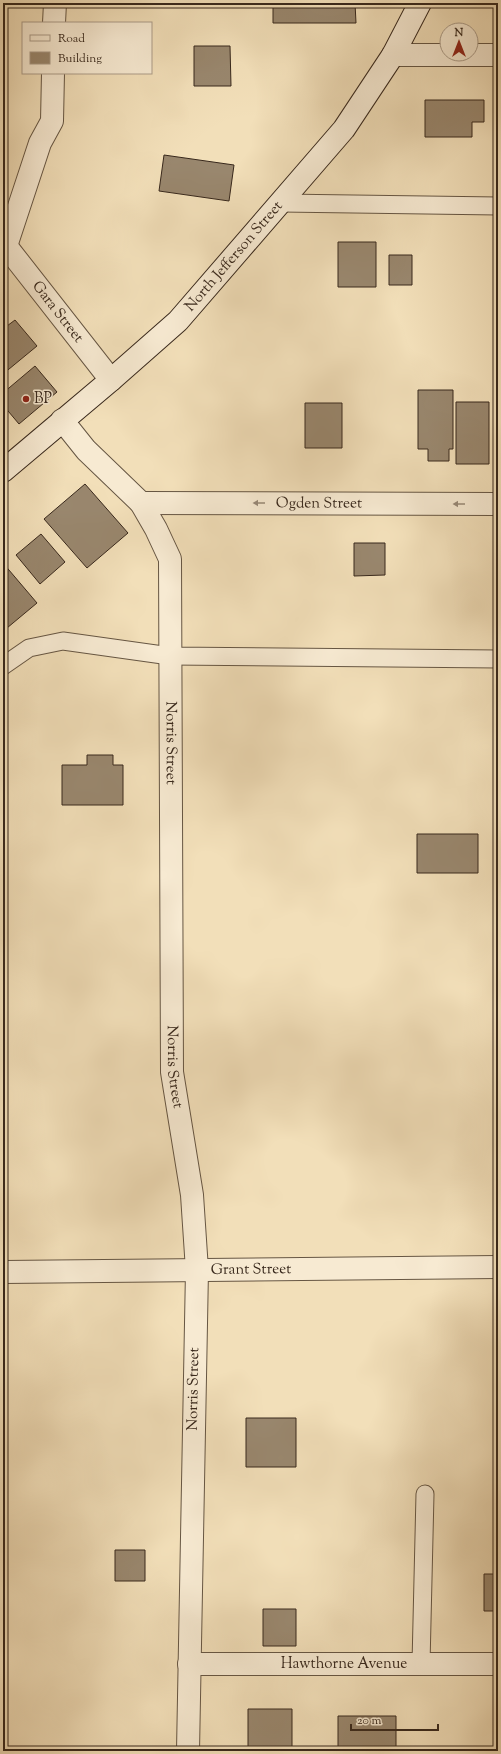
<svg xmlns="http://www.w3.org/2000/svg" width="501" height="1754" font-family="'Sorts Mill Goudy',serif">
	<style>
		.building { fill: #99876e; stroke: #38281c }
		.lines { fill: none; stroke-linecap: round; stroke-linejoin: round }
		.service-casing { stroke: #665643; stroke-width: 19 }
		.minor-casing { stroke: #665643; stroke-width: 24 }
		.secondary-casing { stroke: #38281c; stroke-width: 24 }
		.service { stroke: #f7ead2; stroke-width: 17 }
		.minor { stroke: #f7ead2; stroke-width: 22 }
		.secondary { stroke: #f7ead2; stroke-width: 22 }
		.oneway { fill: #988977 }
		.poi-dot { fill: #8f2418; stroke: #f7ead2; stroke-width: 1.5 }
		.labels { text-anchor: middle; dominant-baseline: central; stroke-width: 3; stroke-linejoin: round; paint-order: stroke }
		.street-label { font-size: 15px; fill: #38281c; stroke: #f7ead2 }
		.poi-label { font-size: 15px; fill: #38281c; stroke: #f7ead2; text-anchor: start }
	</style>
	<rect width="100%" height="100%" fill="#f2dfb9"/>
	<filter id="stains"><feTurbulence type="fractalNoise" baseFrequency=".005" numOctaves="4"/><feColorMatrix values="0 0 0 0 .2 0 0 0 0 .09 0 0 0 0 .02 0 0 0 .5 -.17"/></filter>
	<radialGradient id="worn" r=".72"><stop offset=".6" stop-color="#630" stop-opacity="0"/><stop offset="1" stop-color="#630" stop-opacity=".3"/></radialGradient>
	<path class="building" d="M273 3H355L356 23H273Z
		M194 46H230L231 86H194Z
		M425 100H484V122H472V137H425Z
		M496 118H498V157H496Z
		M164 155 234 165 229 201 159 191Z
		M338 242H376V287H338Z
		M389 255H412V285H389Z
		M15 320 37 346 3 374V329Z
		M35 366 57 392 19 424 3 405V393Z
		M418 390H453V449H449V461H428V449H418Z
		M456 402H489V464H456Z
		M305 403H342V448H305Z
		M85 484 128 533 87 568 44 519Z
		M41 534 65 562 40 584 16 555Z
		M354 543H385V575L354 576Z
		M3 563 37 603 7 628 3 624Z
		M87 755H113V765H123V805H62V765H87Z
		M417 834H478V873H417Z
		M246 1418H296V1467H246Z
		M115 1550H145V1581H115Z
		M484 1574H498V1611H484Z
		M263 1609H296V1646H263Z
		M248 1709H292V1751H248Z
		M338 1716H396V1750L338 1751Z"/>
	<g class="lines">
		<defs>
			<path id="service" d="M281 203 498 206
				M3 666 29 648 63 641 170 656 498 659
				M421 1664 425 1494"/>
			<g id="minor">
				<path d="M54 23 55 3"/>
				<path d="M393 55H498"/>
				<path id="s1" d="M3 245 6 246 111 380"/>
				<path d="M6 246 40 143 52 121 53 73"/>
				<path id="s2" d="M62 420 86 450 141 503 156 529 170 559 172 1072 192 1195 197 1270 188 1751"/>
				<path id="s3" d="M141 503 498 504"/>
				<path id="s4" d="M3 1272 498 1267"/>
				<path id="s5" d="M189 1664H498"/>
			</g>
			<g id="secondary">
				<path id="s6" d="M3 471 111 380 178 321 344 129 393 55 420 3"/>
			</g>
		</defs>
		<use href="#service" class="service-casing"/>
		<use href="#minor" class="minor-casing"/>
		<use href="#secondary" class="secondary-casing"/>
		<use href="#service" class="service"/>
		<use href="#minor" class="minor"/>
		<use href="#secondary" class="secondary"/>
	</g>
	<defs><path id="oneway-solid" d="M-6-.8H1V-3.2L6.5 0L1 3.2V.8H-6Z"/></defs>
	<g class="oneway">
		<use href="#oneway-solid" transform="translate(259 503) rotate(-180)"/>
		<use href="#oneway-solid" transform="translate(459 504) rotate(-180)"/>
	</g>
	<circle class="poi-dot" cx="26" cy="399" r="4"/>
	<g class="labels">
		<g class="street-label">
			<text stroke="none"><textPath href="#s6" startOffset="316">North Jefferson Street</textPath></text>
			<text stroke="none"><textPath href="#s1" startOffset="87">Gara Street</textPath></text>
			<text stroke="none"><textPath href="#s3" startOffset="178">Ogden Street</textPath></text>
			<text stroke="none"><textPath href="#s2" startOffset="362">Norris Street</textPath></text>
			<text stroke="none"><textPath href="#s2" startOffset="686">Norris Street</textPath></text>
			<text stroke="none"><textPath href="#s4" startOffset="248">Grant Street</textPath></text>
			<text transform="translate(194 1389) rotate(-89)">Norris Street</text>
			<text stroke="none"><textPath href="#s5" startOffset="155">Hawthorne Avenue</textPath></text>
		</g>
		<g class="poi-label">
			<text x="34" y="399">BP</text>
		</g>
	</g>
	<rect width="501" height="1754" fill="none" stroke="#f2dfb9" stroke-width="16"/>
	<rect x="4" y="4" width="493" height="1746" fill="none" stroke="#38281c" stroke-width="2"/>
	<rect x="8" y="8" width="485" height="1738" fill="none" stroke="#38281c"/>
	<rect x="22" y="22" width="130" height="52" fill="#f7ead2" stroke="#ab9c89"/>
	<rect x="30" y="35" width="20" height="6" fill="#f7ead2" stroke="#ab9c89"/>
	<text x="58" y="42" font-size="12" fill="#38281c">Road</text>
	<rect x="30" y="52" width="20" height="12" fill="#99876e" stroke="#ab9c89"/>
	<text x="58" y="62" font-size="12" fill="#38281c">Building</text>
	<g transform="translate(459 42)"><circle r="19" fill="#f7ead2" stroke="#ab9c89"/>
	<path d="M0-3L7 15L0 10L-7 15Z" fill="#8f2418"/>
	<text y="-6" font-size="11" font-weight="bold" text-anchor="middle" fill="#38281c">N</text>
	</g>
	<path d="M351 1724v6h87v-6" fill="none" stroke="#38281c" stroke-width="2"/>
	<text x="357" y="1724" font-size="12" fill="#38281c" stroke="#f7ead2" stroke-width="3" paint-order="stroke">20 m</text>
	<rect width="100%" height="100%" filter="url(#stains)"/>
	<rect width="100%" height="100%" fill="url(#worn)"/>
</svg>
